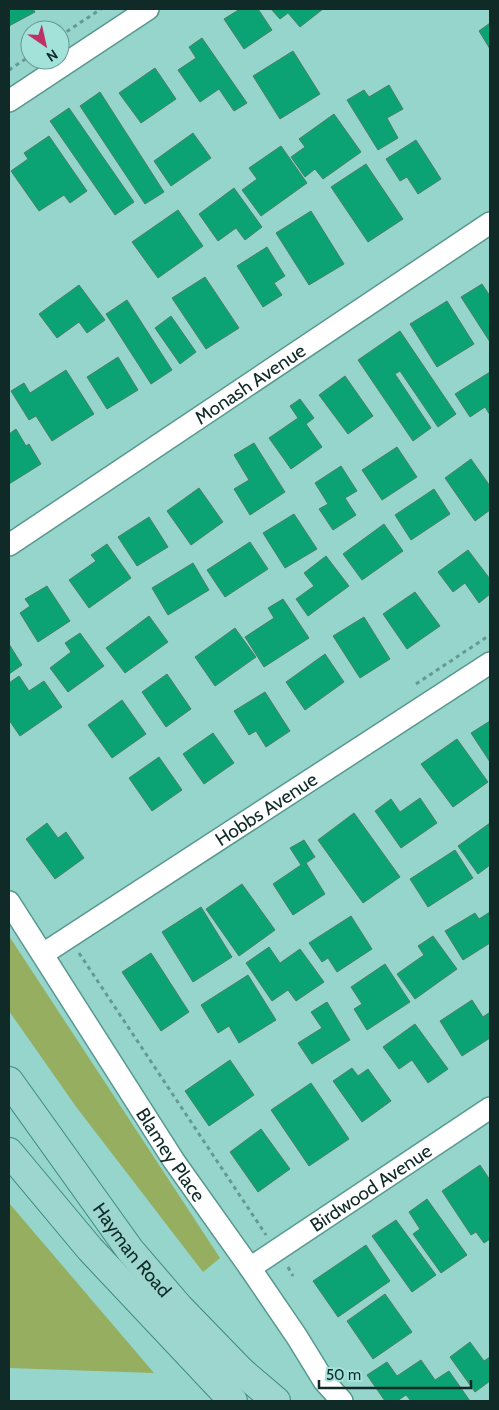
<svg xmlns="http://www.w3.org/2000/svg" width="499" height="1410" font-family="Cabin,sans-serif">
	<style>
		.green { fill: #95ae5f }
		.building { fill: #0ba373; stroke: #4b7e67 }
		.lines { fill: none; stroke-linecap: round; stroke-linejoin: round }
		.street-casing { stroke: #59988e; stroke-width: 24 }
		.primary-casing { stroke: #40897e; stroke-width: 30 }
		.path { stroke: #669991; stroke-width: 3; stroke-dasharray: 4 4; stroke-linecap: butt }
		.street { stroke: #fff; stroke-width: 21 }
		.primary { stroke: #9cd6ce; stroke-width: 28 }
		.labels { text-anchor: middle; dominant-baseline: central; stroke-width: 4.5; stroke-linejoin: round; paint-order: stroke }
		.street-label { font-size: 19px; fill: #102b27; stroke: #a2e2d8 }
	</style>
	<rect width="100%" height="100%" fill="#95d5cb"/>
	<path class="green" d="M9 936 220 1258 203 1272 77 1108 9 1011Z
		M9 1203 154 1373 9 1368Z"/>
	<path class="building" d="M9 9H33L35 12 9 26Z
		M240 9H258L272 30 244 49 224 19Z
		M271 9H323L300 27 288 13 280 19Z
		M490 23V49L479 31Z
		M202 38 247 103 234 111 219 89 200 102 178 70 196 58 189 47Z
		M293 51 320 94 280 119 253 76Z
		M155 68 176 99 141 123 119 93Z
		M389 85 403 109 387 118 398 138 378 150 347 100 364 90 369 97Z
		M100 92 164 192 145 204 80 106Z
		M69 108 134 202 115 215 50 121Z
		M334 114 361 152 323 179 315 169 305 177 291 157 305 147 299 139Z
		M193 133 211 158 171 186 154 161Z
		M49 136 87 191 70 203 64 195 39 211 11 171 28 159 24 153Z
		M416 140 441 179 418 194 407 177 400 181 386 159Z
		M281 146 307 183 261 216 242 190 257 179 249 168Z
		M366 164 403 219 368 242 331 187Z
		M234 188 262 227 245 240 236 228 218 241 199 214Z
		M178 210 203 246 158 278 132 242Z
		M311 211 344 264 309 285 276 233Z
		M267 247 285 276 274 283 282 295 263 307 237 266Z
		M205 277 239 328 206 349 172 298Z
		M482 284 490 296V342L461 297Z
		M79 285 105 320 87 333 79 322 57 338 39 314Z
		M127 300 172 370 151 384 106 314Z
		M447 301 474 344 437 367 410 324Z
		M171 316 196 352 180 364 155 328Z
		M400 331 456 414 438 427 400 371 395 374 431 428 413 441 358 360Z
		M118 357 138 390 107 409 87 377Z
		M66 370 94 414 52 441 36 416 29 420 11 391 24 383 30 393Z
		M490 373V415L485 407 470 417 455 394 490 372Z
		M345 376 373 416 348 434 319 395Z
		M300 399 314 418 306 424 322 447 291 469 269 438 298 418 290 406Z
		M16 429 26 446 29 444 41 464 9 484V434Z
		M254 443 285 492 250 515 234 489 249 480 234 455Z
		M397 447 417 477 382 500 362 470Z
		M471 459 490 486V510L475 521 445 478Z
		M341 466 357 491 345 498 356 515 333 530 319 509 328 504 315 483Z
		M199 488 223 522 191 545 167 511Z
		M434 489 450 514 411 540 395 515Z
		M294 514 317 549 285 568 263 533Z
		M149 517 168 547 137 566 118 537Z
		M384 524 403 551 362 580 343 554Z
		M250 542 268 569 225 597 207 570Z
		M107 544 131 578 89 608 69 580 96 561 91 555Z
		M468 550 490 579V594L479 603 465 583 453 592 438 572Z
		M326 556 349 586 308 616 296 599 314 586 304 573Z
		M193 563 209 590 168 615 152 588Z
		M47 586 70 621 38 642 20 613 30 606 25 599Z
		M415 592 440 626 407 649 383 614Z
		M283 599 309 638 264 667 245 637 274 618 268 608Z
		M149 616 168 642 125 673 106 648Z
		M364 617 390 659 360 678 333 636Z
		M235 628 256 657 215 686 195 657Z
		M80 633 104 666 68 692 50 668 71 652 65 643Z
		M9 644 22 665 9 674Z
		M325 654 344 682 305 710 286 682Z
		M167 674 191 709 166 727 142 692Z
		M19 676 29 691 44 681 62 707 20 736 9 720V683Z
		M265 692 290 731 266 747 256 731 249 735 234 711Z
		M122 700 146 734 112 758 88 725Z
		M490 721V762L471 733Z
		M213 733 234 763 204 784 183 754Z
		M457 739 488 782 453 807 421 764Z
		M159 757 182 790 152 811 129 778Z
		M420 798 437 823 401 848 375 811 391 799 400 812Z
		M354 813 400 877 363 903 318 840Z
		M47 823 58 838 66 832 84 858 55 879 26 839Z
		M490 823V865L478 874 458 846Z
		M304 840 315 857 306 863 325 894 293 915 273 884 301 865 290 848Z
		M455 850 473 878 428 907 410 879Z
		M242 884 275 930 239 956 206 909Z
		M201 907 232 957 193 982 162 932Z
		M490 912V943L463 960 445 931 475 913 479 919Z
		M351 916 372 949 337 972 328 958 322 962 309 943Z
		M433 936 457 969 415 999 397 974 424 955 418 946Z
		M269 947 280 963 300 949 324 982 296 1001 288 990 272 1001 246 963Z
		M151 953 189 1012 161 1031 122 972Z
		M385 964 410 1002 367 1030 354 1009 362 1004 351 987Z
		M248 975 276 1020 239 1043 229 1026 218 1033 201 1005Z
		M472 1000 483 1017 490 1012V1038L462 1056 440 1021Z
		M327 1002 350 1040 312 1064 298 1043 322 1028 311 1012Z
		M415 1024 448 1069 428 1083 412 1060 399 1069 383 1047Z
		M230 1060 254 1095 209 1126 185 1091Z
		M352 1068 358 1076 368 1069 391 1101 362 1122 333 1081Z
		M311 1083 349 1139 309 1166 271 1110Z
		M261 1129 290 1169 258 1192 230 1152Z
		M480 1165 490 1180V1239L484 1243 476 1232 471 1235 442 1191Z
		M427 1199 467 1255 441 1273 413 1234 420 1229 409 1212Z
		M396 1220 436 1275 412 1292 372 1236Z
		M366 1245 390 1281 338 1317 313 1281Z
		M385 1294 412 1332 373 1359 347 1321Z
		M470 1342 484 1361 490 1357V1381L475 1392 450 1357Z
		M421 1360 435 1380 449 1371 470 1401H411L406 1395 397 1401H385L367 1375 387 1362 397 1376Z"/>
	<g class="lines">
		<defs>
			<g id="street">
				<path d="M9 101 148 9"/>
				<path id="s1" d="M9 545 490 223"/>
				<path id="s2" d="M9 902 174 1161 250 1268 297 1337 324 1381 342 1401"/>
				<path id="s3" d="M43 954 490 663"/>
				<path id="s4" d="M250 1268 490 1108"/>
			</g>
			<g id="primary">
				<path id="s5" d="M9 1081 130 1250 179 1307 241 1371 276 1401"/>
				<path d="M9 1152 90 1249 233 1401"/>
			</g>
		</defs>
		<use href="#street" class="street-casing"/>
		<use href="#primary" class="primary-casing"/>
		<path class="path" d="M60 36 101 9
			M9 70 30 56
			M416 684 490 635
			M79 953 266 1235
			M288 1267 293 1276"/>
		<use href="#street" class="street"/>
		<use href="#primary" class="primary"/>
	</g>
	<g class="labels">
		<g class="street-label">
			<text stroke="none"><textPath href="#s1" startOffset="290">Monash Avenue</textPath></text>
			<text stroke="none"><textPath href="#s3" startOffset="266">Hobbs Avenue</textPath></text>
			<text stroke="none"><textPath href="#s2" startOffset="300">Blamey Place</textPath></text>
			<text stroke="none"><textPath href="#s4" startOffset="145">Birdwood Avenue</textPath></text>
			<text stroke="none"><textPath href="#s5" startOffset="209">Hayman Road</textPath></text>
		</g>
	</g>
	<rect width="499" height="1410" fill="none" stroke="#102b27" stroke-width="20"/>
	<g transform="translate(45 45) rotate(146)"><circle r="24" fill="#a2e2d8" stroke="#689991"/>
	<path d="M0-4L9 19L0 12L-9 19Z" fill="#be3164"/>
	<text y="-8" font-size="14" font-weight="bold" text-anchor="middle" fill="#102b27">N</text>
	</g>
	<path d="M319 1380v8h152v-8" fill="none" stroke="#102b27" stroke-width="2.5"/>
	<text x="326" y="1380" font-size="15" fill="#102b27" stroke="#a2e2d8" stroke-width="4" paint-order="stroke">50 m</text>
</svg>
